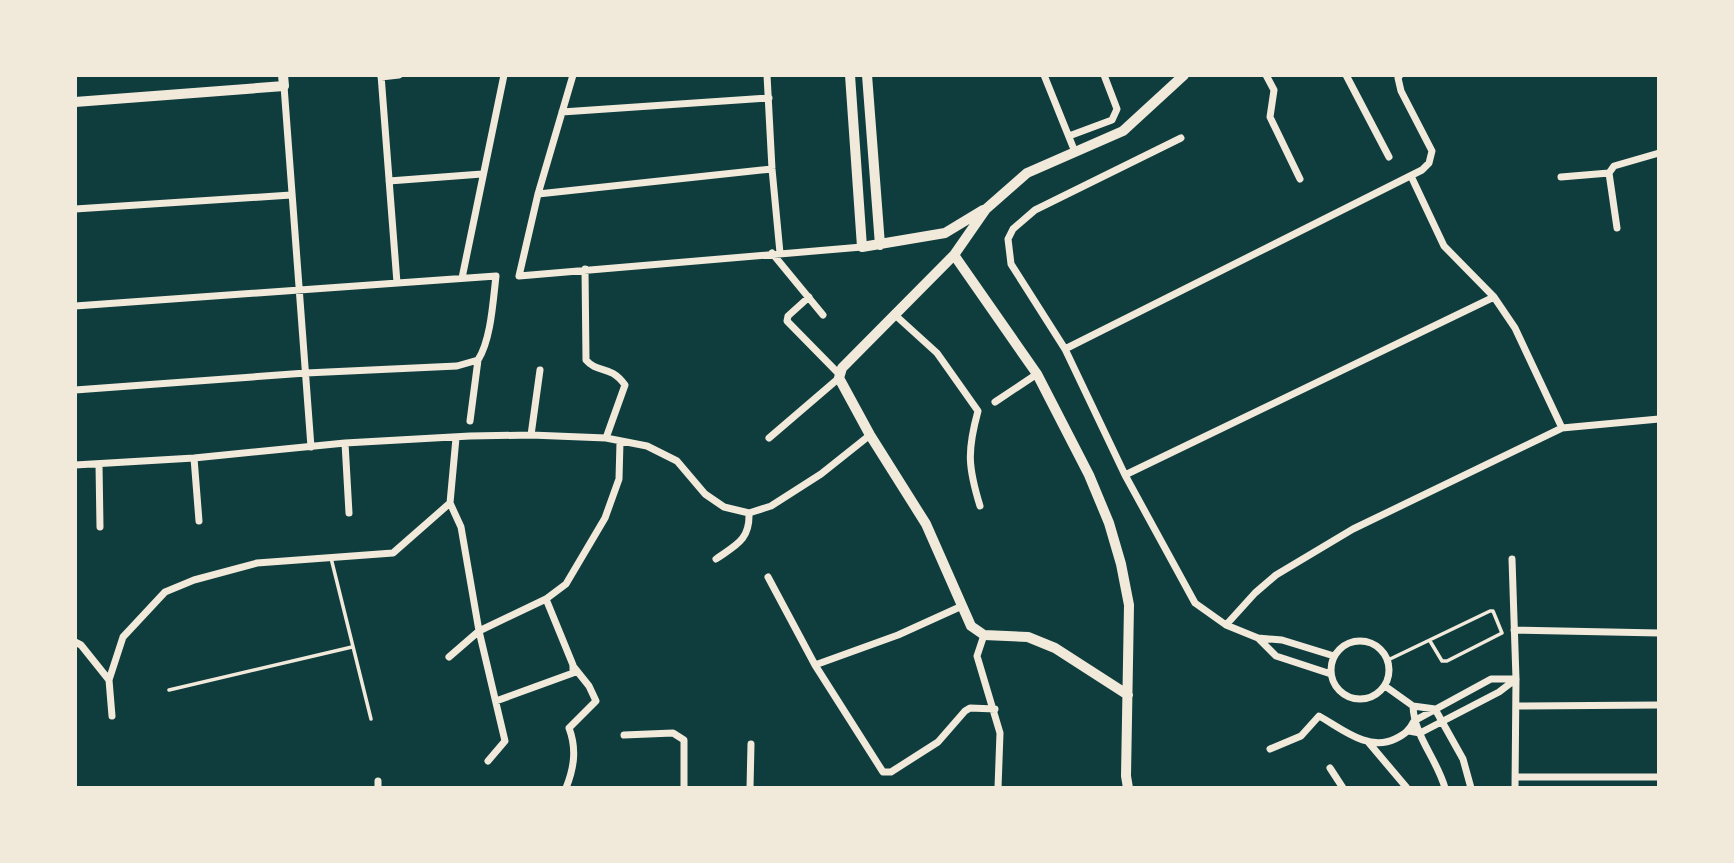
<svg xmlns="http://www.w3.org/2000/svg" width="1734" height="863" font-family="'Source Sans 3',sans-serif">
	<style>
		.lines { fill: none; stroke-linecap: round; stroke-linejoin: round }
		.service { stroke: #f1e9da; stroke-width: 3.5 }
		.minor { stroke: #f1e9da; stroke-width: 7 }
		.tertiary { stroke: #f1e9da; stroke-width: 10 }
	</style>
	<rect width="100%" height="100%" fill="#0f3d3e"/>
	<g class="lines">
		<path class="service" d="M331 558 371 719
			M1388 660 1490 611H1493L1502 633 1447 661H1442L1430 641
			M169 690 352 647"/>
		<path class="minor" d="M381 75 397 283
			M573 75 538 194 519 276 862 247
			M767 75 772 169 780 253
			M1044 75 1075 152
			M1266 75 1274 90 1270 117 1300 179
			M1346 75 1389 157
			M381 77 399 75
			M284 86 311 447
			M562 112 769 98
			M1069 136 1112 120 1117 109 1104 75
			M1181 138 1035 210 1013 229 1008 239 1011 264 1065 349 1125 475 1195 603 1226 625 1258 638 1282 640 1334 656
			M1411 176 1444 246 1494 297 1515 328 1562 428
			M1561 177 1609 173
			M389 181 482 174
			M538 194 772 169
			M75 209 291 195
			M1617 228 1609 173 1614 166 1659 153
			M772 253 823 315
			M585 269 586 360C598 374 610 364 625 385L606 438
			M462 278 504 75
			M809 297 788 316 787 321 840 375
			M75 306 496 276C493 301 491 340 478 360L470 421
			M894 314 937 353 978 411C967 451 968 467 980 506
			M1065 349 1422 170 1429 163 1432 151 1401 91 1398 78 1400 75
			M75 390 306 373 457 366 478 360
			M995 402 1037 374
			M531 435 540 370
			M769 438 839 378
			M345 443 349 513
			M194 458 199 521
			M99 464 100 527
			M75 465 194 458 345 443 470 436 531 435 606 438 647 446 677 461 705 494 724 507 749 513 771 506 821 474 870 435
			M1125 475 1494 297
			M450 503 461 527 479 631 505 741 488 761
			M716 559C736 545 750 540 749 513
			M1512 559 1516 679 1515 788
			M768 577 815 665 883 772H891L938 742 965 711 970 708 995 709
			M1226 625 1255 593 1276 575 1353 529 1562 428 1659 419
			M1514 630 1659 633
			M984 635 977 656 1000 733 998 788
			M1259 639 1276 656 1331 674
			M1331 670a29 29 0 1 1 58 0a29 29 0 1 1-58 0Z
			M75 642 81 645 109 680
			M449 657 479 631 546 599 566 584 605 518 619 479 620 442
			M815 665 898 635 962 606
			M1385 686 1413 706 1435 709 1463 759 1471 788
			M496 701 573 673V665L546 599
			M1413 706C1414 736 1437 759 1445 788
			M1516 706 1659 705
			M112 716 109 680 123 637 165 592 194 580 257 563 393 553 450 503 456 438
			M1409 731 1420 733 1499 692 1516 679
			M624 735 673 733 684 740V788
			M1369 743 1407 788
			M1270 749 1301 736 1319 716C1341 728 1368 752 1395 739 1405 734 1409 731 1414 721L1491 679H1516
			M1330 768 1343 788
			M1515 777H1659
			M378 781V788
			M566 788C574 768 577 749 569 728L596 701 589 686 573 666
			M750 788 751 744"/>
		<path class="tertiary" d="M850 75 862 247 945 233 983 210
			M867 75 880 245
			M75 102 284 86 283 75
			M954 255 1037 374 1089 475 1109 523 1121 564 1129 605 1126 776 1128 788
			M1128 695 1055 648 1028 637 984 635 971 626 926 524 870 435 839 378 842 368 954 255 986 209 1027 173 1123 131 1184 75"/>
	</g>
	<rect width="1734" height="863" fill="none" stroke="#f1e9da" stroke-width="154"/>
</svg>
